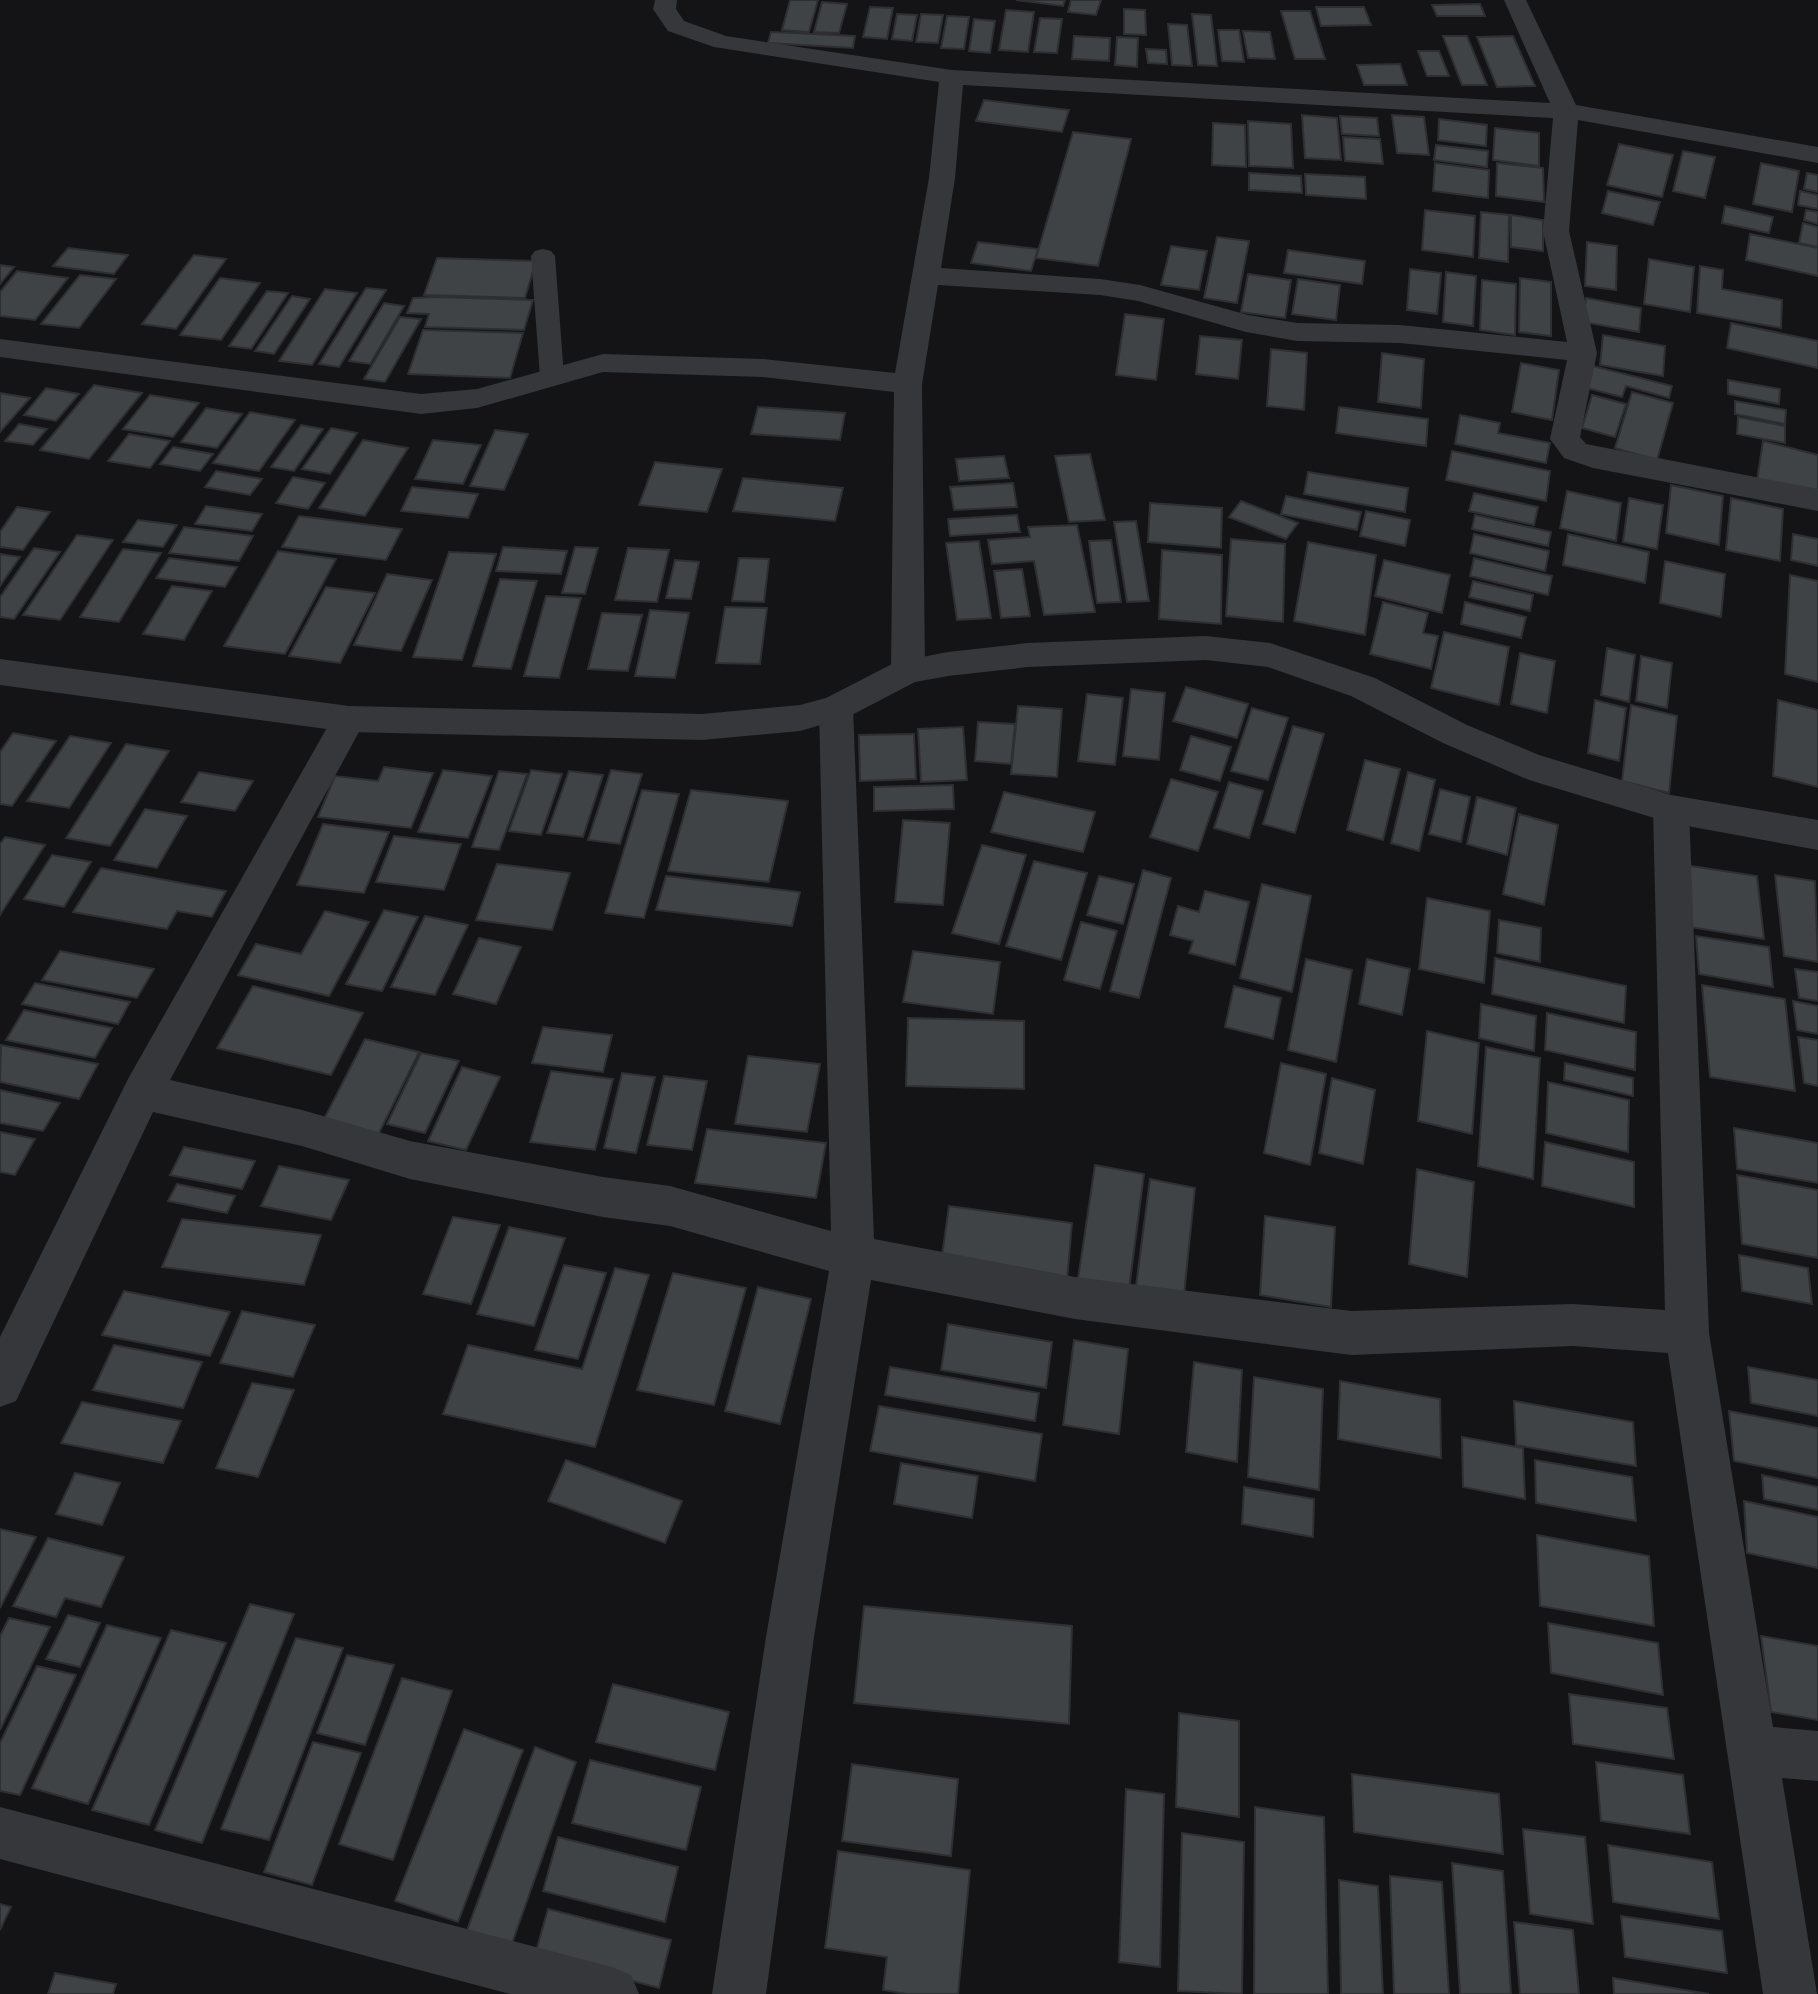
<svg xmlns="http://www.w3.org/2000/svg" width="1818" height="1994" font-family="'Public Sans',sans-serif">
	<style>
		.building { fill: #404346; stroke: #2e2f32; stroke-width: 2 }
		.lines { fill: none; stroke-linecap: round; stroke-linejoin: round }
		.service { fill: #35373b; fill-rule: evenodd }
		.minor { fill: #35373b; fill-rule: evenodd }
		.tertiary { fill: #35373b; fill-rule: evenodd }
	</style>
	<rect width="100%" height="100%" fill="#141416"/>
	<path class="building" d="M790 0H818L809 32 782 30Z
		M1016 0H1065L1063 6Z
		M1071 0H1101L1096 15 1068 12Z
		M822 2 847 4 839 33 814 32Z
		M1480 4 1485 16H1437L1432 5Z
		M870 7 893 8 887 39 863 37Z
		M1316 7H1364L1371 25 1321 26Z
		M1124 9 1145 10 1146 35 1124 34Z
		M1006 10 1034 12 1028 52 999 50Z
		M1281 11H1310L1325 59H1295Z
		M897 14 917 15 912 41 892 39Z
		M921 14 943 15 938 43 916 42Z
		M1192 14 1211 15 1217 66 1198 65Z
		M947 16 969 17 964 49 941 48Z
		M1040 18 1062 19 1057 53 1034 52Z
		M974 19 995 21 990 53 969 51Z
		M1168 24 1187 25 1192 66 1172 65Z
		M1218 30H1239L1244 62 1222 61Z
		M1243 31 1270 32 1275 59 1248 58Z
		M771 32 855 36 853 48 768 43Z
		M1074 36 1110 38 1109 61 1072 59Z
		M1443 36H1467L1487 85H1462Z
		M1513 36 1535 86 1497 87 1477 37Z
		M1117 37 1138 38 1137 67 1115 65Z
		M1146 49 1166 50 1167 64 1148 63Z
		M1418 51H1439L1449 76H1427Z
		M1400 64 1407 85H1364L1357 65Z
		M984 100 1069 110 1062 132 976 121Z
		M1302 115 1337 118 1341 160 1305 158Z
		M1392 115 1424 117 1429 155 1397 153Z
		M1340 116 1377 118 1379 136 1342 134Z
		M1439 119 1487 125 1486 146 1438 140Z
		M1248 121 1291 124 1293 168 1249 166Z
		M1213 123 1245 125 1246 167 1212 165Z
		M1495 128 1539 133V166L1493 160Z
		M1073 132 1131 139 1098 266 1036 258Z
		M1343 137 1380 139 1383 164 1345 161Z
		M1619 144 1673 155 1662 197 1607 185Z
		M1436 145 1488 151 1487 167 1434 160Z
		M1683 151 1715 157 1705 198 1673 191Z
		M1435 163 1489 170 1488 198 1433 191Z
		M1497 163 1543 168 1544 202 1496 196Z
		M1761 163 1799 171 1792 212 1753 204Z
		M1249 173 1301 176 1302 193 1249 190Z
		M1807 173 1818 175V192L1804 189Z
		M1305 174 1365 177 1366 199 1306 195Z
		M1608 191 1660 202 1653 225 1602 213Z
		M1800 191 1818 195V209L1798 205Z
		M1725 206 1773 217 1769 233 1722 223Z
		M1425 210 1475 216 1473 257 1422 250Z
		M1806 210 1818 212V224L1804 220Z
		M1481 212 1509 215 1508 262 1479 258Z
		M1511 215 1543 220V251L1511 247Z
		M1803 223 1818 227V247L1799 243Z
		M1750 234 1818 248V276L1746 260Z
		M1217 237 1249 241 1237 303 1204 298Z
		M978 242 1038 249 1031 271 971 263Z
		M1587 242 1617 246 1616 290 1585 286Z
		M1171 246 1207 251 1199 290 1161 285Z
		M68 248 128 255 114 274 53 266Z
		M1288 250 1365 261 1362 284 1284 273Z
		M194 255 226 259 176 329 142 324Z
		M437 258 536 261 525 298 424 295Z
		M1649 259 1694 267 1690 312 1644 304Z
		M0 265 14 267 0 284Z
		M1700 266 1723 270 1722 289 1782 300 1781 328 1697 313Z
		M1410 269 1441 273 1437 314 1407 310Z
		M17 271 68 278 35 320 0 316V292Z
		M1446 272 1476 276 1473 326 1443 322Z
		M1248 274 1291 280 1285 318 1241 312Z
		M80 275 116 279 79 328 41 324Z
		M220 278 260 283 221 340 180 335Z
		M1520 278 1551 282V336L1519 332Z
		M1298 279 1340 285 1336 320 1292 314Z
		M1482 280 1516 284 1515 335 1480 330Z
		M366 288 386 290 339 367 319 364Z
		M325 289 357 293 312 365 279 361Z
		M267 291 288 293 251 349 229 346Z
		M292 296 310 299 274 354 255 351Z
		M435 297 533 300 524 330 425 327 429 314 407 313 413 298Z
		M1586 298 1641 308 1639 332 1583 322Z
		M384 303 404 306 370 364 349 361Z
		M1125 314 1164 319 1156 380 1116 375Z
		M400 317 421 319 385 382 364 379Z
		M1731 323 1818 341V368L1727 348Z
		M423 330 523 333 510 378 408 374Z
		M1603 335 1665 346 1663 376 1600 365Z
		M1200 336 1242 340 1238 379 1196 374Z
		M1271 349 1307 353 1304 410 1267 406Z
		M1382 353 1424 359 1421 408 1378 402Z
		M1521 363 1559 370 1552 420 1512 412Z
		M1585 364 1672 386 1669 398 1626 386 1622 397 1579 386Z
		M1728 380 1780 389 1779 404 1728 394Z
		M94 385 142 393 89 459 40 450Z
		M46 388 79 394 56 421 24 415Z
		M1632 392 1673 403 1657 460 1615 448Z
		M0 393 30 398 0 432Z
		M150 395 199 403 173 437 123 429Z
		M1592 395 1626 404 1615 437 1582 428Z
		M1735 401 1786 410 1785 424 1735 414Z
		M758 407 845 413 840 440 751 434Z
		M1339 407 1428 419 1426 446 1336 433Z
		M206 408 242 414 217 448 181 442Z
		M250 412 295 420 259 471 213 463Z
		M1460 415 1500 423 1498 433 1550 443 1546 463 1455 444Z
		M1738 417 1785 426V443L1737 434Z
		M19 424 47 429 33 445 5 441Z
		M301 425 323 429 294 471 271 467Z
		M331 428 357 433 330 474 302 469Z
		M495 430 528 434 504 490 470 486Z
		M129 434 170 441 150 468 108 461Z
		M363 440 408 448 365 516 319 508Z
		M433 440 481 445 463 484 415 479Z
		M1763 441 1818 455V495L1757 480Z
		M173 447 213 454 200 471 160 464Z
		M1452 451 1550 471 1546 501 1446 480Z
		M1090 454 1105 520 1069 522 1055 456Z
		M1004 456 1009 478 959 481 956 459Z
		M655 462 722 469 707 512 639 505Z
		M216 471 262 479 250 495 205 487Z
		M1308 472 1408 488 1405 512 1304 494Z
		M293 477 325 483 308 509 276 503Z
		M743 478 843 488 835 521 733 511Z
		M1013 483 1017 507 954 510 950 487Z
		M1671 485 1723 496 1719 545 1666 533Z
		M412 487 478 494 468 518 401 511Z
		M1567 491 1621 503 1616 541 1560 528Z
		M1474 493 1538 507 1534 525 1469 511Z
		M1286 496 1361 512 1357 530 1281 514Z
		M1629 498 1663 505 1657 549 1623 542Z
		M1731 498 1783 509 1780 561 1726 550Z
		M1241 501 1298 523 1286 539 1229 517Z
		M1150 503 1222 508 1221 548 1148 542Z
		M206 506 262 514 252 531 195 524Z
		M17 507 50 512 23 550 0 547V532Z
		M1366 511 1410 520 1405 546 1360 536Z
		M1017 515 1020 532 950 536 948 519Z
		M1475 515 1551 532 1548 546 1472 529Z
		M299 516 402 529 386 560 282 547Z
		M138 520 177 525 163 547 123 542Z
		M1136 521 1149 601 1127 602 1114 522Z
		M1077 525 1095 612 1044 615 1034 561 992 564 988 540 1030 537 1028 527Z
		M184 527 253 536 239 561 169 553Z
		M1474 534 1549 551 1545 571 1470 553Z
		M1568 534 1649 552 1645 583 1563 565Z
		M1793 534 1818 539V566L1791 560Z
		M77 535 113 540 60 620 23 615Z
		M1231 539 1285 544 1283 622 1226 616Z
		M1111 540 1121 602 1097 603 1089 541Z
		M979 541 991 618 957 620 946 543Z
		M1308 542 1376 555 1365 635 1294 621Z
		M503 547 567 551 561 574 496 571Z
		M575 547 598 548 585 594 562 593Z
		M34 548 60 552 14 619 0 617V597Z
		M628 548 669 550 657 602 615 600Z
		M123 549 161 553 119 622 80 617Z
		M1162 550 1222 555 1221 624 1159 619Z
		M278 551 336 559 285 654 224 646Z
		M449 552 496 554 462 660 413 657Z
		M0 554 20 557 0 586Z
		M169 558 237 567 225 587 156 578Z
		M739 558 769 559 764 602 732 601Z
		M1474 558 1552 576 1548 595 1470 576Z
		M675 560 699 562 691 599 666 598Z
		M1384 560 1450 575 1442 613 1375 596Z
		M1665 561 1725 574 1721 617 1660 603Z
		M1022 569 1030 616 1001 618 994 571Z
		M387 574 432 580 401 651 354 645Z
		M1790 575 1818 581V682L1785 674Z
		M500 579 537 581 511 669 473 666Z
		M1473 581 1533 595 1530 611 1469 597Z
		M172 586 212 591 184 640 143 634Z
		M326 587 375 593 340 663 289 656Z
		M546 596 581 598 559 678 524 676Z
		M1383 602 1428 613 1423 633 1438 636 1431 669 1370 654Z
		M1465 602 1526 617 1521 638 1461 624Z
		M725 607 767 608 760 664 716 663Z
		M650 610 689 613 675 678 635 676Z
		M602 613 642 615 628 671 588 669Z
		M1444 632 1509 647 1499 705 1431 688Z
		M1607 648 1635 655 1629 702 1601 695Z
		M1520 653 1555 661 1547 713 1511 704Z
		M1641 656 1672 663 1667 708 1636 701Z
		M1186 687 1248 704 1237 738 1173 721Z
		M1131 689 1165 693 1159 760 1123 756Z
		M1087 694 1123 698 1115 765 1078 761Z
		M1595 700 1626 708 1619 761 1588 753Z
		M1778 700 1818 710V787L1773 776Z
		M1631 705 1677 716 1669 793 1622 781Z
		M1018 706 1062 709 1057 777 1011 774Z
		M1252 708 1288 718 1268 780 1231 771Z
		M978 722 1015 724 1011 764 975 761Z
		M1293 726 1324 734 1295 833 1263 824Z
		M963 727 967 780 921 782 918 729Z
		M13 733 56 741 12 806 0 804V752Z
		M914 734 916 779 860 781 859 735Z
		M70 736 111 743 69 808 27 801Z
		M1191 736 1231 747 1220 781 1180 770Z
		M126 744 169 751 110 846 66 838Z
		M1365 760 1400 769 1383 840 1347 830Z
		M384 767 433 773 411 828 318 817 335 776 378 781Z
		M443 770 492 776 468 838 418 832Z
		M531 770 562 774 541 835 509 831Z
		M611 770 642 774 620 844 588 840Z
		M499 771 527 774 499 850 472 847Z
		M569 771 603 775 583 837 547 833Z
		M199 772 253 781 235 811 181 802Z
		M1408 772 1435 780 1419 851 1391 843Z
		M1171 779 1218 792 1198 851 1150 837Z
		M1229 782 1263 791 1249 838 1214 828Z
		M953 785 954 809 874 811V787Z
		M1440 789 1470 797 1461 842 1429 834Z
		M642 790 679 794 644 918 605 913Z
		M691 790 788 801 769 882 668 871Z
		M1004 792 1095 812 1083 852 991 832Z
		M1477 797 1516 808 1507 855 1467 844Z
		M145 809 187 816 157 868 114 860Z
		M1519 814 1558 825 1544 905 1503 894Z
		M903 820 950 823 943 905 895 902Z
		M323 824 389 832 364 893 297 885Z
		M394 836 461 844 444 890 376 882Z
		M5 837 45 845 0 915V844Z
		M982 845 1026 855 999 944 952 933Z
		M52 855 91 862 64 907 24 899Z
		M1034 861 1087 873 1061 960 1006 946Z
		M497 864 570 873 552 930 476 920Z
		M1685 865 1757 876 1764 939 1690 927Z
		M101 868 192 885 226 891 212 917 177 911 167 929 73 912Z
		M1143 870 1171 878 1139 998 1110 991Z
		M1775 875 1815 881 1818 962 1784 956Z
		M666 876 800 892 792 926 656 910Z
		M1099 876 1134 884 1123 924 1087 915Z
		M1262 884 1311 896 1292 992 1240 978Z
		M1205 891 1249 902 1235 965 1189 953 1193 941 1170 935 1178 906 1199 912Z
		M1427 898 1490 911 1484 983 1419 969Z
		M384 910 418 917 382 991 346 984Z
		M325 911 369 922 329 996 238 975 256 944 301 954Z
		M425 916 468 925 435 995 391 987Z
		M1499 920 1541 928 1540 962 1497 953Z
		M1081 922 1117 931 1100 989 1064 980Z
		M1696 936 1769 947 1773 987 1699 974Z
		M479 938 521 947 496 1004 453 994Z
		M60 951 154 969 137 998 42 980Z
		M913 951 1000 962 993 1014 903 1002Z
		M1495 958 1626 986 1624 1023 1492 994Z
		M1306 959 1352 970 1336 1062 1288 1050Z
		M1367 959 1410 969 1402 1015 1359 1004Z
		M1795 969 1818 972V1001L1799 998Z
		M35 983 130 1002 118 1024 22 1004Z
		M1702 985 1785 999 1795 1091 1710 1077Z
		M253 986 363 1013 331 1075 217 1048Z
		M1234 986 1281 998 1273 1039 1225 1027Z
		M1793 1001 1818 1006V1034L1797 1030Z
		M1481 1004 1536 1016 1534 1051 1479 1038Z
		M24 1010 112 1028 95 1058 6 1040Z
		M1547 1013 1636 1032 1635 1070 1545 1050Z
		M908 1018 1024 1021V1089L906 1086Z
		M543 1027 612 1035 603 1072 532 1063Z
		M1427 1031 1479 1043 1472 1134 1418 1121Z
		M1798 1037 1818 1040V1086L1804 1083Z
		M365 1039 419 1052 378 1135 323 1121Z
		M1 1045 98 1064 79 1099 0 1082Z
		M1486 1047 1540 1058 1533 1179 1478 1166Z
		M421 1053 459 1061 425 1133 387 1124Z
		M748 1056 820 1064 807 1132 735 1124Z
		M1281 1063 1326 1074 1310 1165 1264 1153Z
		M1565 1063 1633 1078V1096L1564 1080Z
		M462 1067 500 1077 466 1150 428 1141Z
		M551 1071 613 1079 595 1150 530 1142Z
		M622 1073 655 1077 636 1153 604 1148Z
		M664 1076 707 1081 692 1150 647 1145Z
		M1332 1078 1375 1090 1363 1164 1319 1153Z
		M1548 1082 1629 1100 1628 1152 1546 1133Z
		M0 1090 60 1103 43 1131 0 1123Z
		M1734 1128 1818 1143V1183L1737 1169Z
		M707 1129 826 1143 816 1198 695 1183Z
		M0 1132 35 1139 15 1175 0 1172Z
		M1545 1142 1634 1162V1207L1542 1186Z
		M184 1147 255 1161 242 1189 170 1175Z
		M1095 1165 1144 1174 1129 1289 1078 1279Z
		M279 1166 349 1180 331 1220 261 1206Z
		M1417 1169 1474 1182 1467 1277 1409 1264Z
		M1737 1175 1818 1190V1258L1742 1244Z
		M1150 1179 1195 1188 1184 1295 1136 1286Z
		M177 1184 235 1196 227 1213 168 1201Z
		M949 1206 1072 1223 1067 1280 941 1263Z
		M1265 1216 1335 1227 1331 1307 1260 1295Z
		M453 1217 500 1225 471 1304 423 1294Z
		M182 1219 321 1235 304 1285 162 1267Z
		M509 1227 565 1238 534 1326 477 1314Z
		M1739 1255 1808 1268 1812 1304 1742 1291Z
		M564 1265 606 1273 578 1359 535 1350Z
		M615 1268 649 1275 595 1447 443 1414 468 1345 582 1369Z
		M673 1273 746 1288 714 1405 637 1390Z
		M758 1287 811 1299 780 1424 725 1411Z
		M124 1291 230 1312 210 1356 102 1335Z
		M242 1311 315 1325 293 1377 220 1363Z
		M948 1324 1052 1342 1046 1388 941 1370Z
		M1074 1340 1128 1349 1119 1434 1063 1425Z
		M114 1345 202 1362 183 1408 93 1390Z
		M1194 1362 1242 1370 1237 1462 1186 1452Z
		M890 1367 1039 1393 1035 1421 885 1395Z
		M1748 1367 1818 1380V1416L1751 1403Z
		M1254 1377 1323 1389 1319 1490 1248 1477Z
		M1340 1381 1440 1399 1441 1458 1338 1439Z
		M252 1383 294 1390 258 1477 216 1468Z
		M1514 1401 1633 1422 1636 1466 1516 1445Z
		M82 1402 181 1421 163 1463 61 1443Z
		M879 1406 1042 1434 1035 1481 870 1451Z
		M1729 1411 1818 1428V1478L1734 1461Z
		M1462 1437 1523 1448 1525 1499 1463 1487Z
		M566 1460 682 1501 665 1543 548 1501Z
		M1535 1460 1632 1477 1636 1521 1536 1503Z
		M901 1463 978 1476 972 1518 894 1504Z
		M75 1473 120 1483 102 1525 56 1514Z
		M1762 1475 1818 1487V1510L1764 1499Z
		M1244 1487 1314 1499 1313 1537 1242 1524Z
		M1744 1501 1818 1517V1568L1747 1553Z
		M0 1529 36 1537 0 1608Z
		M1537 1535 1649 1556 1654 1626 1540 1606Z
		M48 1538 124 1557 101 1607 65 1598 56 1617 13 1606Z
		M250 1604 294 1614 202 1843 155 1830Z
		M864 1606 1072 1626 1069 1724 854 1703Z
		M68 1615 100 1623 80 1667 46 1659Z
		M9 1618 50 1627 0 1730V1636Z
		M1548 1623 1658 1643 1663 1695 1551 1673Z
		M107 1625 161 1638 88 1804 32 1788Z
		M171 1630 226 1643 149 1825 92 1810Z
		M1761 1636 1818 1646V1720L1771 1712Z
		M296 1638 343 1648 269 1840 221 1829Z
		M347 1655 394 1665 365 1745 317 1733Z
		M37 1666 76 1675 20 1795 0 1791V1743Z
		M402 1678 452 1691 393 1860 339 1844Z
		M613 1684 729 1712 715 1770 596 1742Z
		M1569 1694 1667 1708 1674 1759 1573 1744Z
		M1179 1713 1239 1721V1817L1176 1807Z
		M464 1729 523 1750 458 1922 395 1901Z
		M313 1742 361 1753 312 1885 264 1872Z
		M535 1747 576 1762 510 1949 466 1933Z
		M590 1760 701 1787 686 1850 572 1823Z
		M1596 1762 1683 1775 1690 1834 1601 1821Z
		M852 1764 958 1779 951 1856 842 1841Z
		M1352 1774 1499 1794 1503 1854 1354 1832Z
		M1126 1789 1164 1794 1160 1967 1119 1962Z
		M1255 1807 1324 1817 1328 1994H1254Z
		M1523 1829 1585 1837 1593 1924 1530 1914Z
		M1182 1833 1244 1842 1242 1994 1178 1991Z
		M558 1837 678 1867 665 1922 543 1891Z
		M1608 1845 1712 1862 1719 1919 1613 1902Z
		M838 1851 970 1870 958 1994H907L883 1990 887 1957 825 1948Z
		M1452 1863 1503 1871 1511 1994H1460Z
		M1390 1876 1442 1882 1449 1994H1394Z
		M1339 1880 1378 1886 1383 1994H1341Z
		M0 1904 11 1907 0 1930Z
		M548 1909 671 1940 659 1988 535 1955Z
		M1621 1916 1722 1931 1727 1973 1625 1957Z
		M1514 1922 1573 1930 1579 1994H1520Z
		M55 1973 116 1984 113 1994H48Z
		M1613 1978 1709 1994H1614Z"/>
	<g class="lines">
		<path class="service" d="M543 249 551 251 555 256 564 377 561 383H543L540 377 531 256 535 251Z"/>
		<path class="minor" d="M655 0H677L676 9 684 21 726 36 952 70 1550 103 1504 0H1526L1576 105 1818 147V163L1578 120 1569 231 1597 353 1580 437 1586 444 1818 489V511L1593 468 1564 458 1550 439 1567 360 1400 343 1297 341 1246 332 1138 301 1100 295 938 285 922 384 925 671 920 680 908 684 896 680 891 671 894 392 763 377 603 372 477 408 421 414 0 357V339L421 394 477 389 603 354 763 359 895 373 929 178 939 82 714 47 668 31 653 9ZM963 85 1553 118 1543 231 1567 342 1400 325 1297 323 1248 315 1140 285 1100 279 941 268 955 178Z
			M836 695 848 699 853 708 874 1239 1075 1277 1351 1311 1573 1304 1665 1310 1653 809 1658 799 1671 795 1684 799 1689 809 1709 1333 1773 1727 1818 1731V1781L1782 1778 1817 1994H1763L1668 1353 1573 1346 1351 1355 1075 1319 871 1280 814 1637 766 1994H712L766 1637 829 1271 670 1226 603 1217 410 1179 302 1146 153 1112 16 1401 0 1407V1337L128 1079 337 710 349 706 361 710 366 719 170 1080 302 1110 410 1141 603 1177 670 1186 831 1231 819 708 824 699Z
			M0 1807 612 1967 631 1975 639 1994H510L0 1859Z"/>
		<path class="tertiary" d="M1206 636 1270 643 1375 678 1467 725 1539 755 1671 795 1818 820V850L1671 823 1529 780 1443 743 1351 696 1268 667 1206 660 1028 667 948 676 915 682 848 717 800 731 702 740 349 732 0 685V659L349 706 702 714 800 705 826 698 896 662 948 652 1028 643Z"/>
	</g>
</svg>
